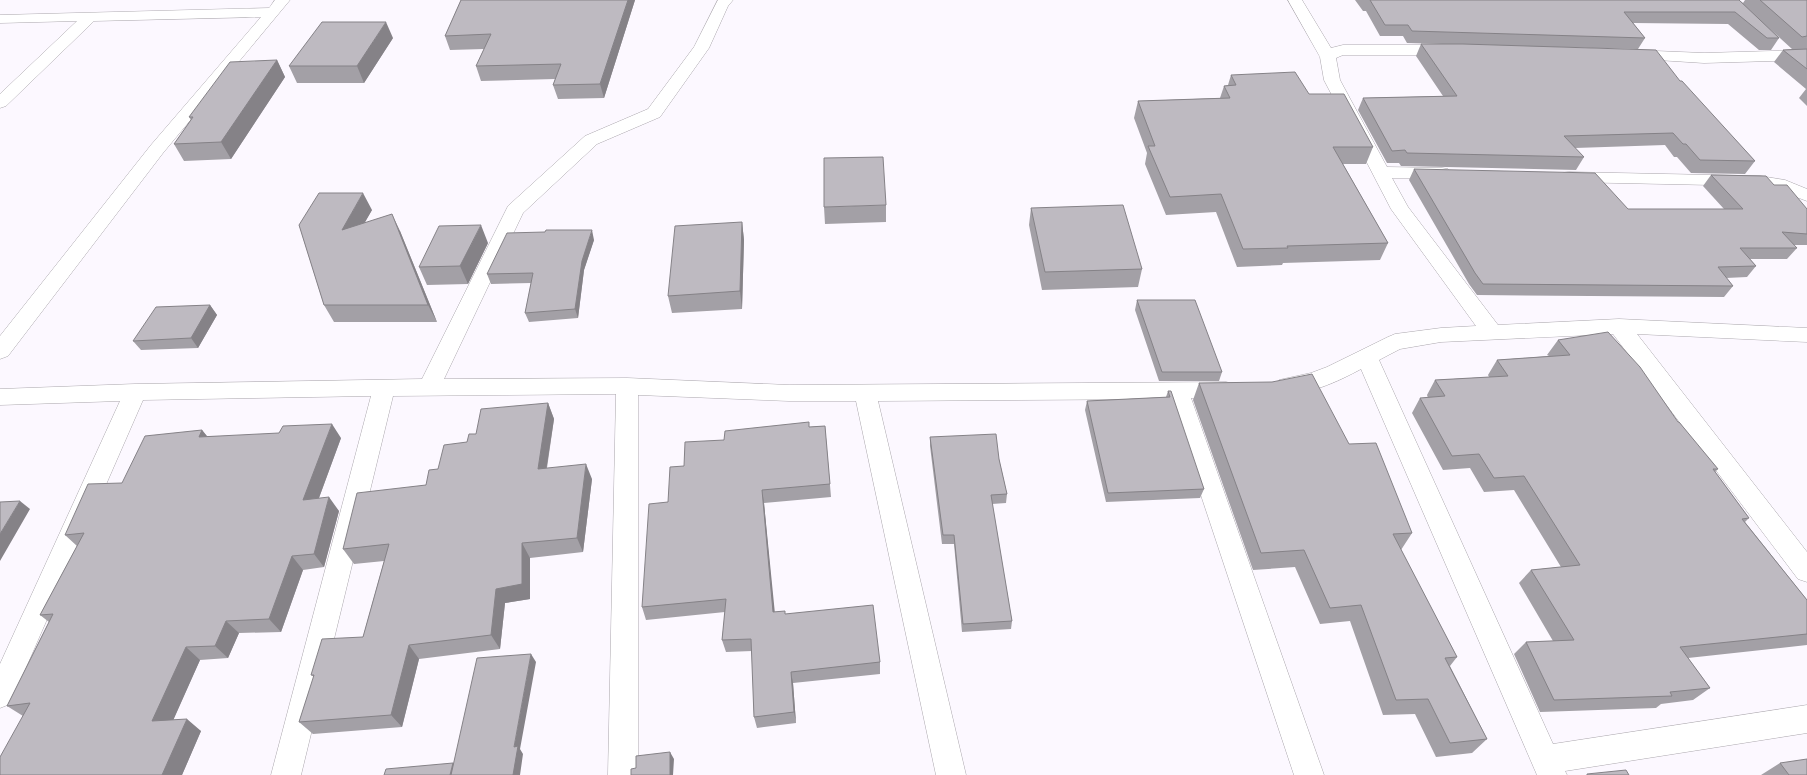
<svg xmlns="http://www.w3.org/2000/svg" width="1807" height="775" font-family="'Roboto Condensed',sans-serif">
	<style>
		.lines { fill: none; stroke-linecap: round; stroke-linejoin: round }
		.minor-casing { stroke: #aba7ad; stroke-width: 1 }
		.minor { fill: #fff; fill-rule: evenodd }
		.wall { fill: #a3a0a6 }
		.shaded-wall { fill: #858287 }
		.building { fill: #bebac1; stroke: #858287 }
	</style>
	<rect width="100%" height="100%" fill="#fcf8ff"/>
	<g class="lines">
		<defs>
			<path id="minor" d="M275 0H290L163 153 8 356 0 359V336L151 145 261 17 94 21 6 106 0 108V94L77 21 0 23V15L269 8Z
				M718 0H733L728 6 709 48 660 117 597 144 523 213 444 379 627 378 789 385 1226 382 1234 384 1237 390 1234 396 1226 398H1191L1324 775H1294L1169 399 878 401 966 775H936L856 401H789L638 395V775H608L616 394 393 396 301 775H271L371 396 143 400 10 704 0 708V664L120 401 0 405V389L135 384 422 379 508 206 585 136 648 109 694 47Z
				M1288 0H1302L1331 48 1343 45H1448L1453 47 1456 50 1453 53 1448 55H1343L1336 58 1340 80 1387 167 1442 168 1448 169 1451 173 1448 177 1442 178H1392L1408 207 1498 325 1619 319 1807 328V342L1637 334 1807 552V582L1798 579 1613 334 1441 342 1400 349 1379 360 1553 744 1807 705V733L1565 771 1567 775H1537L1361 369C1341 380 1302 399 1279 392L1276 386 1279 380 1311 373 1327 367 1388 337 1395 334 1441 328 1476 326 1391 209 1324 80 1320 57Z
				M1631 50 1704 53 1807 50V60L1704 63 1626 58 1623 55 1626 52Z
				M1569 172 1760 176 1785 180 1807 189V201L1775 189 1760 186 1569 182 1563 181 1560 177 1563 173Z"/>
		</defs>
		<use href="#minor" class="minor-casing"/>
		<use href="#minor" class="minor"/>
	</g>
	<path class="wall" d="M461 0H635L604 98 558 99 553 85 555 79 481 81 476 66 484 49 450 50 445 36Z
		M1355 0H1739L1743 3 1745 0H1807V106L1799 98 1806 89 1774 62 1783 50 1792 49 1770 29 1779 38 1771 50H1759L1728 24 1633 23 1645 38 1638 49 1548 47 1680 81 1755 161 1745 174 1691 173 1677 157H1674L1665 145 1575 148 1584 157 1576 170 1401 166 1399 163H1387L1358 110 1363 98 1443 96 1416 56 1421 44H1442L1407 43 1403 36H1380L1366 11H1363Z
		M393 38 364 83H297L289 66Z
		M277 60 285 77 231 159 184 161 174 144 191 120 189 117Z
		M1231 75 1309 94 1373 147 1366 164H1343L1388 243 1380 260 1283 263 1282 265 1237 267 1216 212 1166 215 1145 164 1147 153 1134 118 1138 101 1220 98 1224 86 1228 85Z
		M1414 169 1628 209H1724L1703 186 1711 175 1774 185 1807 209V245H1793L1797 248 1787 259H1750L1756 266 1747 277 1726 278 1733 286 1724 297 1477 295 1469 284 1409 180Z
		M886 205V222L825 224 824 207Z
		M1031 208 1142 269 1138 287 1042 290 1029 225Z
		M372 210 364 223 400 231 437 322H334L324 305 299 225Z
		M742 222 744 240 742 309 672 313 668 296Z
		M545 232 594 240 584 270 578 318 529 322 525 313 531 283 491 284 487 274Z
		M488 243 468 284 427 285 419 267Z
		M1137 300 1222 372 1219 381H1159L1135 310Z
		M210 305 217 315 198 348 141 350 133 341Z
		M1558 340 1678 422 1718 469 1715 472 1749 518 1745 522 1807 600V645L1688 658 1710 688 1693 700 1661 704 1656 708 1540 712 1514 654 1526 642 1553 641 1519 583 1531 570 1561 567 1514 490 1484 492 1470 468 1443 470 1412 413 1420 398H1428L1427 395 1435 380 1489 377 1488 375 1497 360 1549 356 1547 355Z
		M1199 383 1349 444 1412 533 1401 550 1457 657 1450 666 1487 739 1472 753 1436 757 1415 714 1383 715 1350 621 1320 624 1295 567 1253 570 1193 400Z
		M1168 391 1204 489 1200 498 1106 502 1085 410 1087 401 1166 397Z
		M548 403 554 419 547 468 592 479 583 552 530 558V599L505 603 500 649 419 659 402 727 313 734 299 722 314 677 311 675 363 637 384 561 354 564 343 549 426 485 438 469 476 434Z
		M825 426 831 497 764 503 774 612 785 614 880 662V674L793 683 796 723 757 728 754 717 752 651 726 652 722 640 725 612 646 620 642 607 668 502 684 466 724 440 809 427Z
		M202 430 207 436 341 438 319 498 339 511 324 567 303 570 281 632 239 633 228 658 200 660 173 720 201 731 182 775H0L23 716 7 706 49 622 40 615 77 546 65 535Z
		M930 437 999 459 1007 494 1006 503 992 504 1012 621 1011 629 962 632 954 544H942L930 446Z
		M1780 763 1807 775H1761Z"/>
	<path class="shaded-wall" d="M628 0H635L604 98 600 84Z
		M386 22 393 38 364 83 357 66Z
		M277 60 285 77 231 159 221 142Z
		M363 193 372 210 351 247 342 230Z
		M392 214 400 231 437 322 428 305Z
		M742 222 744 240 742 309 740 291Z
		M481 225 488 243 468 284 460 266Z
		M592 230 594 240 584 270 578 318 575 309 582 261Z
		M210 305 217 315 198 348 191 338Z
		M548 403 554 419 544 484 538 469Z
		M332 424 341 438 313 514 303 500Z
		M202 430 213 444 199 437Z
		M586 464 592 479 583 552 577 538Z
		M762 490 764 503 776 624 773 612Z
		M329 497 339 511 324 567 314 554Z
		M20 501 30 509 0 561V534Z
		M522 543 530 558V599L505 603 500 649 491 635 496 589Z
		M292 556 303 570 281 632 269 619Z
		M226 621 239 633 228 658 215 646Z
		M409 645 419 659 402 727 391 715Z
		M186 647 200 660 168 732 152 721Z
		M531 654 536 662 520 749 523 754 520 775H513L514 747Z
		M791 672 793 683 796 723 794 712Z
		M187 719 201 731 182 775H162Z
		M670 752 674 759 673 775H670Z
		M453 763 459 770 458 775H450Z"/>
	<path class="building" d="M461 0H628L600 84 553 85 561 64 476 66 491 34 445 36Z
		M1370 0H1739L1779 38H1767L1735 12H1624L1645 38 1412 31 1408 25H1385Z
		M1760 0H1807V36L1802 37Z
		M322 22H386L357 66H289Z
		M1421 44H1463L1656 50 1680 81H1682L1755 161 1700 160 1686 144H1683L1673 133 1564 136 1584 157 1407 153 1405 150 1392 151 1363 98 1457 96Z
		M1807 49V69L1783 50Z
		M277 60 221 142 174 144 193 117H189L230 62Z
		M1295 72 1309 94H1344L1373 147H1333L1388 243 1287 246 1288 248 1243 249 1221 194 1170 197 1148 146H1155L1138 101 1230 98 1224 86 1236 85 1231 75Z
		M883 157 886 205 824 207V158Z
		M1414 169 1595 173 1628 209H1743L1711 175 1766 176 1774 185H1787L1807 209V234L1782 232 1797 248H1740L1756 266 1718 267 1733 286 1483 284 1475 273Z
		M319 193H363L342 230 392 214 428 305H324L299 225Z
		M1123 205 1142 269 1045 272 1031 208Z
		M742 222 740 291 668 296 675 226Z
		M481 225 460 266 419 267 439 226Z
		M546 230H592L582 261 575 309 525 313 533 273 487 274 507 233 545 232Z
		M1137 300H1195L1222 372H1162Z
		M210 305 191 338 133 341 156 307Z
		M1608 332 1640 367 1678 422H1679L1718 469H1713L1749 518 1742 519 1807 600V634L1680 647 1710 688 1670 692 1672 696 1554 700 1526 642 1574 640 1531 570 1580 565 1524 476 1494 478 1479 454 1452 456 1420 398 1445 396 1435 380 1508 376 1497 360 1570 355 1558 340Z
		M1312 374 1349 444 1376 443 1412 533 1393 534 1457 657 1445 658 1487 739 1450 743 1428 699 1396 700 1361 605 1330 608 1304 550 1261 553 1199 383 1272 382Z
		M1168 391H1171L1204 489 1108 493 1087 401 1170 397Z
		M548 403 538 469 586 464 577 538 522 543V584L496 589 491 635 409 645 391 715 299 722 314 675H311L322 639 363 637 389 544 343 549 357 493 426 485 429 470 438 469 444 445 467 442 469 434H476L481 409Z
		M809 422V427L825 426 830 484 762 490 773 612 785 611V614L873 605 880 662 791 672 794 712 754 717 751 639 722 640 726 599 642 607 649 504 668 502 670 467 684 466 685 442 724 440 725 431Z
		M332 424 303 500 329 497 314 554 292 556 269 619 226 621 215 646 186 647 152 721 187 719 162 775H0V757L30 703 7 706 53 614 40 615 84 533 65 535 88 484 122 483 145 436 202 430 199 437 279 433 283 426Z
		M996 434 999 459 1007 494 991 495 1012 621 963 624 954 535H943L930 437Z
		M20 501 0 534V502Z
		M531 654 514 747 518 746 513 775H451L477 658Z
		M670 752V775H631V769L636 768V756Z
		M1807 759V775H1789L1780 763Z
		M453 763 450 775H384L386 769Z
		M1626 770 1629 775H1587V774Z"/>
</svg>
